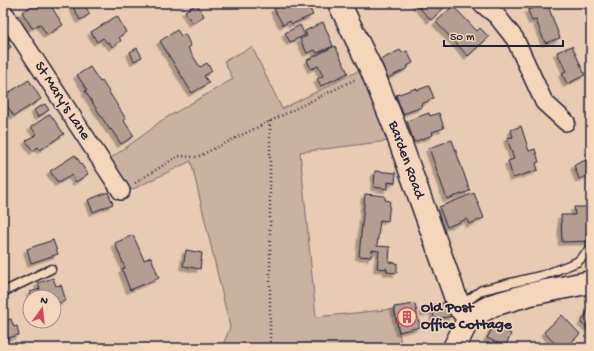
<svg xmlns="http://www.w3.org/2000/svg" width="594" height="351" font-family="'Gochi Hand',sans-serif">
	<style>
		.green { fill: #cab2a1; stroke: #766a6e }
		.building { fill: #b49e93; stroke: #22223b; filter: url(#shadow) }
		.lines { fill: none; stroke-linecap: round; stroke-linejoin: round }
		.lane-casing { stroke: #22223b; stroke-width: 11 }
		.street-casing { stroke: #22223b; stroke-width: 20 }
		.secondary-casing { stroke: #22223b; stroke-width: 25 }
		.path { stroke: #22223b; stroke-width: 2.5; stroke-dasharray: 1 3; stroke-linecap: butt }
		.lane { stroke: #f4d6ba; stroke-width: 8 }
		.street { stroke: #f4d6ba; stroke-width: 17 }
		.secondary { stroke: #f4d6ba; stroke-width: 22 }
		.labels { text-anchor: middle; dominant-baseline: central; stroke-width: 3; stroke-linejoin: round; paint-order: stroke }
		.street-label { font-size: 15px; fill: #22223b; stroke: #f4d6ba }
		.poi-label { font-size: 15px; font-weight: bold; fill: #22223b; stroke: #f4d6ba; text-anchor: start }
	</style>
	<defs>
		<filter id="shadow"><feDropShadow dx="-3.5" dy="3.5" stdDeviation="0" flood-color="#0004"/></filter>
	</defs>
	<rect width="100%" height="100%" fill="#e7cbb2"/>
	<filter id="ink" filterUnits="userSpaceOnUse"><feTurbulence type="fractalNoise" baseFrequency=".025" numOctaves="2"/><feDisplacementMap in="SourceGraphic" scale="8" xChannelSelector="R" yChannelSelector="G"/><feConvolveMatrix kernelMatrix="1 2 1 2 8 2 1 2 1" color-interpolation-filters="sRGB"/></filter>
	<g filter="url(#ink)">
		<path class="green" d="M252 47 282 109 362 69 388 141 300 152 316 317 394 309 402 348H222L230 327 191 161 129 191 108 160 149 131 159 122 233 79 224 61Z"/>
		<path class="building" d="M37 3H49L63 25 47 35 40 24 32 28 22 12Z
			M71 3H91L85 6 90 14 80 20Z
			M285 3H307L313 15 292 24 290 21 283 25 274 9Z
			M415 3H449L431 20Z
			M547 3 560 38 545 43 536 20 532 21 528 10Z
			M197 4 204 16 192 23 185 11Z
			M453 6 477 31 480 28 489 37 468 56 436 22Z
			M117 16 126 32 119 37 121 41 112 47 109 42 107 43 103 38 97 42 91 32Z
			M3 22 13 38 7 41 11 47 3 52Z
			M323 22 333 46 317 53 315 50 307 53 300 39 307 36 305 31Z
			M300 25 305 35 290 42 285 33Z
			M177 30 181 36 185 34 191 46 188 48 200 67 207 63 212 71 204 76 209 83 192 93 160 41Z
			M335 46 348 73 321 86 317 79 323 76 318 66 311 69 307 60Z
			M572 46 585 75 567 84 562 73 566 71 557 52Z
			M137 48 142 57 134 61 130 52Z
			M400 50 402 53 407 51 413 63 407 66 408 68 388 78 380 60Z
			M90 67 100 82 102 81 126 119 124 121 134 136 121 144 111 129 110 130 85 91 87 90 77 75Z
			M29 80 41 99 14 116 3 99V96Z
			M429 86 434 98 428 100 429 101 421 104 422 107 403 114 396 95 417 88V90Z
			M45 104 49 110 38 117 34 110Z
			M429 113 430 116 439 113 444 128 432 132 433 135 414 142 407 121Z
			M50 114 64 134 40 150 38 147 33 151 26 141 37 134 31 127Z
			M521 126 529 151 535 149 539 162 536 163 538 170 513 178 508 161 514 159 507 138 513 137 511 130Z
			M452 140 470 191 447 199 429 148Z
			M75 155 88 174 76 182 72 175 58 183 50 171Z
			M591 158V174L579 179 574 165Z
			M375 171 396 173 395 183 388 182V189L374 187Z
			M108 192 113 204 93 212 88 200Z
			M474 193 484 218 469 224 467 219 447 227 439 207Z
			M365 194 385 196V200L390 201 388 221 380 220 377 246 390 247 389 262 397 263V273L387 272V269L377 268 379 251 372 250 371 257 359 256Z
			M574 207H591V241L562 242 561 215H575Z
			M133 235 144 260 151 257 159 278 130 290 122 269 125 268 115 243Z
			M53 240 58 254 31 263 27 249Z
			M186 250 202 253 200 269 183 266Z
			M53 278 56 286 61 285 66 301 54 304V297H31L30 292 40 289 38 283Z
			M452 301 453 316 434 319 433 311 424 313 423 307Z
			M415 304 420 327 399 332 394 307Z
			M591 306V329L581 323Z
			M562 315 580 334 565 348H559L544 332Z
			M11 319 14 327 17 326 19 335 3 339V321Z
			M494 325 511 334 505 347 487 338Z
			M115 344V348H88Z"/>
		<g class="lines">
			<defs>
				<path id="lane" d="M3 292 51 269
					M460 306 482 290 544 275 577 262 591 249"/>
				<path id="street" d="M481 3 497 16 515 39 544 102 566 122
					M3 11 121 191"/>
				<path id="secondary" d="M339 3 372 71 394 125 459 307 469 318
					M454 348 469 318 493 305 531 294 591 282"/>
			</defs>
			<use href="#lane" class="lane-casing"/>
			<use href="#street" class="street-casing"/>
			<use href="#secondary" class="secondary-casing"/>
			<path class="path" d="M270 121V348
				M135 183 178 156 197 157 356 79"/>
			<use href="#lane" class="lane"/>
			<use href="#street" class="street"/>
			<use href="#secondary" class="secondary"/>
		</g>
	</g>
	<defs>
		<symbol id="building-ring" viewBox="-11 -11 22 22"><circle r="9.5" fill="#f4d6ba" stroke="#d1495b" stroke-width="1.5"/><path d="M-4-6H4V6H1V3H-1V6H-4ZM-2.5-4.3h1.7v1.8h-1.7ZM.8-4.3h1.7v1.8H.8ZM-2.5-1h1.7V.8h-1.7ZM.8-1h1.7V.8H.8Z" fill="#d1495b"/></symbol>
	</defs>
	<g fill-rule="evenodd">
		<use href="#building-ring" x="396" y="306" width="22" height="22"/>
	</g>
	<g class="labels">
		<g class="street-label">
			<text transform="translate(62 101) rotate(57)">St Mary's Lane</text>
			<text transform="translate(406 160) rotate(70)">Barden Road</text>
		</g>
		<g class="poi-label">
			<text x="421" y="308">Old Post<tspan x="421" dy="17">Office Cottage</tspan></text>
		</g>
	</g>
	<rect width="594" height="351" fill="none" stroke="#f4d6ba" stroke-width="16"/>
	<rect x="8" y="8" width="578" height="335" fill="none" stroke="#22223b" stroke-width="1.5" filter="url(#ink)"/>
	<g transform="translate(42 309) rotate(15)"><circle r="19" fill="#f4d6ba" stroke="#a08e87"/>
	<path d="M0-3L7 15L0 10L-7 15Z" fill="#d1495b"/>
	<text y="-6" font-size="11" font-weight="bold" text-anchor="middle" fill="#22223b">N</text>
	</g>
	<path d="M444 40v6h119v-6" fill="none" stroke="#22223b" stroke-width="2"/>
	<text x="450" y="40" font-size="12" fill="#22223b" stroke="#f4d6ba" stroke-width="3" paint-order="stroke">50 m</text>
</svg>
